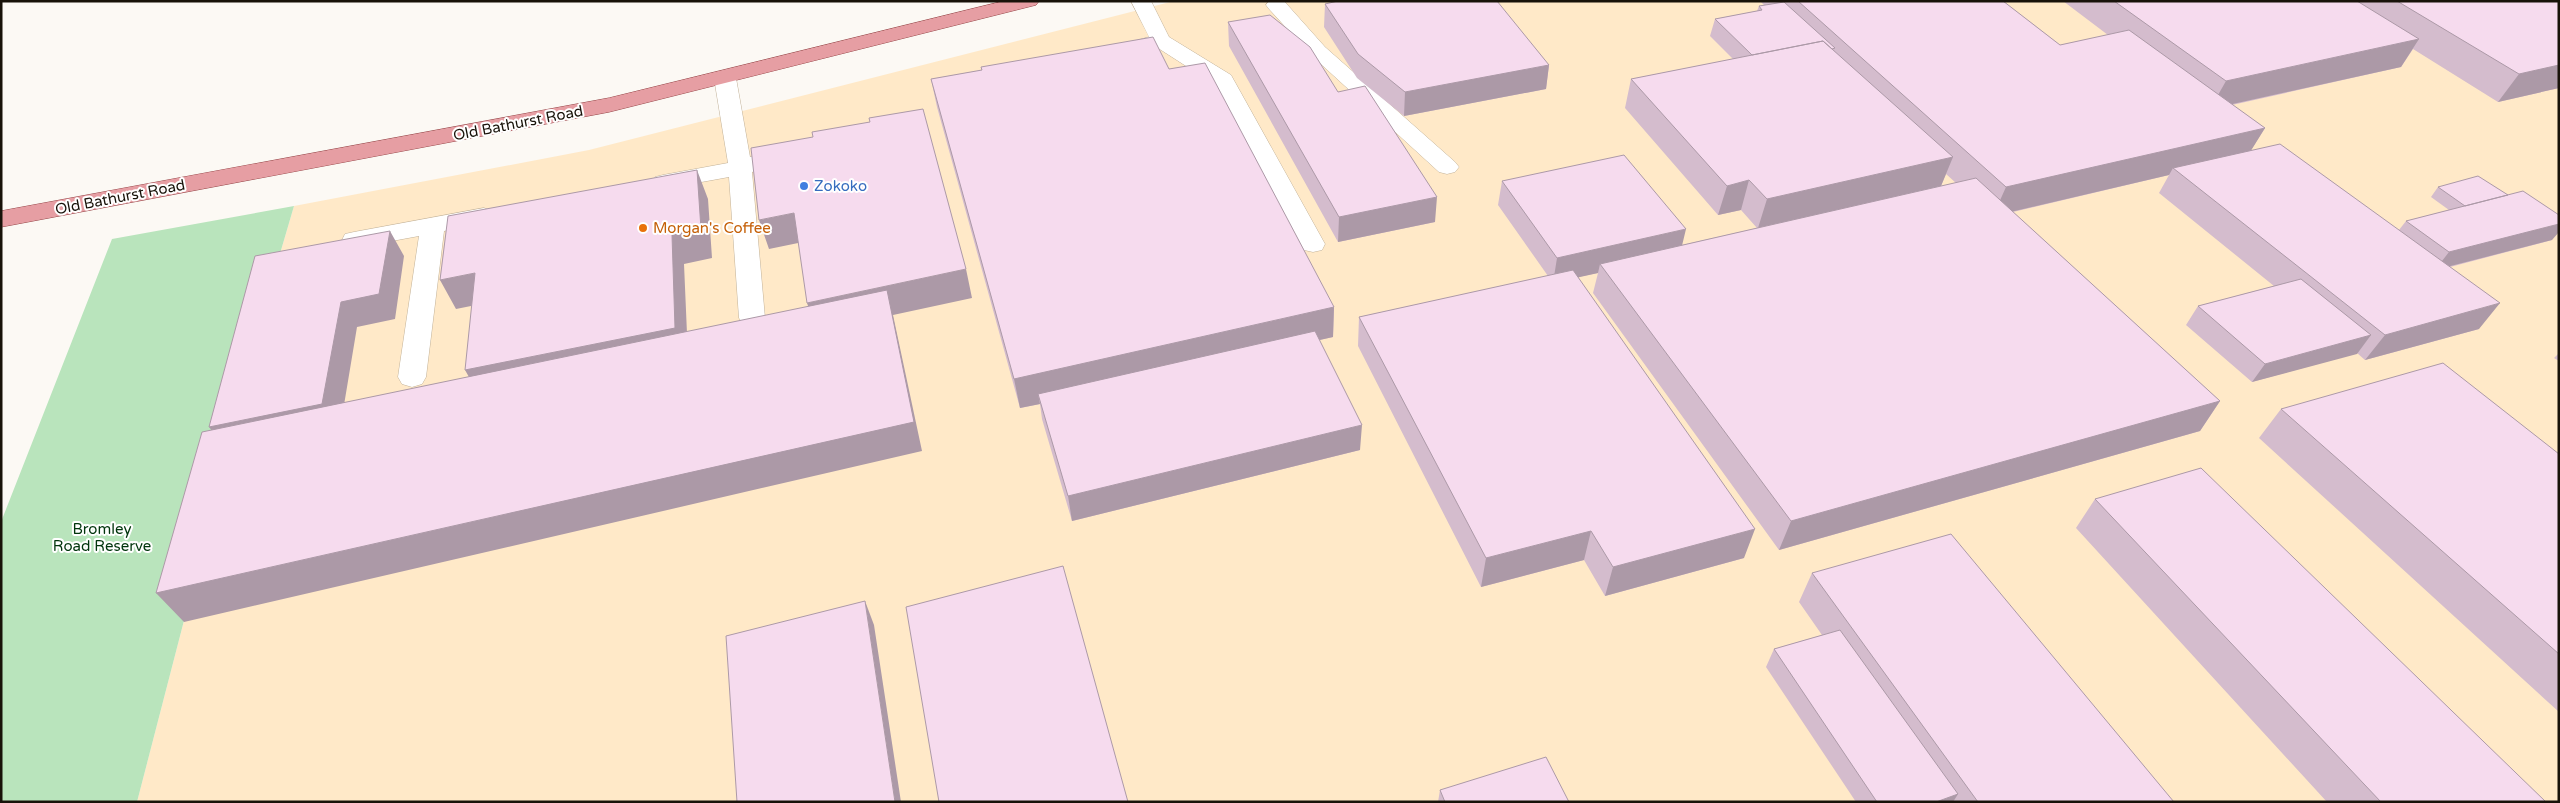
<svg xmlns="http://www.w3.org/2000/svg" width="2560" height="803" font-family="'Varela Round',sans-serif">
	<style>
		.built { fill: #ffe9c8 }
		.green { fill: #b9e4bc }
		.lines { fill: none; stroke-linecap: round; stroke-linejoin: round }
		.minor-casing { stroke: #c2b299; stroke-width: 1 }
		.major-casing { stroke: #944345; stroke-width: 1 }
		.minor { fill: #fff; fill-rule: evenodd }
		.major { fill: #e69ea3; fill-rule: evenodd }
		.wall { fill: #d4bccd; fill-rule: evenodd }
		.shaded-wall { fill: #ac99a7 }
		.building { fill: #f6dbee; stroke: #ac99a7 }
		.shop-dot { fill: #3f7fe0; stroke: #fff; stroke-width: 2 }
		.food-dot { fill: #e8710a; stroke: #fff; stroke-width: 2 }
		.labels { text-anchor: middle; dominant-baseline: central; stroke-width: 4; stroke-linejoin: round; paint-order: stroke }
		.street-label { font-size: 15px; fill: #181209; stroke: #fff }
		.shop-label { font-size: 15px; fill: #366cbe; stroke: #fff; text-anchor: start }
		.food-label { font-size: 15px; fill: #c56008; stroke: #fff; text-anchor: start }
		.park-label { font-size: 15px; fill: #00350c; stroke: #fff }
	</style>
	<rect width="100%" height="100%" fill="#fcf9f4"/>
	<path class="built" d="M1174 1H2559V802H137L272 281 294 206 589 150Z"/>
	<path class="green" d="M294 206 272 281 137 802H1V522L112 239Z"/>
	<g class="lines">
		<defs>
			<path id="minor" d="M1131 1H1151L1169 37 1231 75 1325 244 1322 250 1313 252 1304 250 1214 84 1158 48 1142 51 1135 49 1132 45 1135 41 1149 37Z
				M1269 1H1284L1325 47 1455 162 1459 167 1455 172 1447 174 1439 172 1311 55 1269 9 1266 5Z
				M725 72 733 73 736 78 750 157 789 145 797 147 800 152 797 157 752 172 765 318 761 324 752 327 743 324 739 318 729 177 663 189 655 187 651 182 655 177 663 175 728 163 714 78 717 73Z
				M484 208 492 211 496 216 492 221 444 231 426 377 422 384 412 387 402 384 398 377 419 236 354 248 345 246 342 240 345 234 354 232Z"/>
			<path id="major" d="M1004 1H1039L1036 5 609 112 1 227V211L609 98Z"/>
		</defs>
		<use href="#minor" class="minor-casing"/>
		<use href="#major" class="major-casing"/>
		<use href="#minor" class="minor"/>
		<use href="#major" class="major"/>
	</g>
	<path class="wall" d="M1760 1H2003L2060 45 2108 35 2063 1H2559V88L2498 102 2413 49 2401 67 2232 105 2265 128 2251 150 2399 230 2406 221 2449 210 2431 197 2438 187 2552 240 2450 267 2479 329 2365 360 2357 353 2252 382 2186 325 2198 306 2274 286 2159 193 2169 175 2013 212 2220 401 2200 431 1779 550 1593 293 1598 273 1578 277 1744 558 1605 596 1584 560 1481 587 1358 346 1359 317 1548 276 1498 205 1502 181 1682 245 1757 228 1741 210 1718 215 1625 108 1631 79 1733 59 1710 36 1715 19 1757 11 1759 6 1764 5ZM1946 174 1956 183 1941 186Z
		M1325 4 1549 65 1546 89 1404 116 1357 78 1324 27Z
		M1228 22 1338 92 1435 222 1338 242 1229 46Z
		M981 67 1169 69 1334 307 1333 337 1319 340 1360 450 1072 521 1042 419 1040 404 1020 408 937 107 931 79 982 70Z
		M2559 353V361L2554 358Z
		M2281 409 2559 454V712L2259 438Z
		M2095 499 2546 802H2327L2076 528Z
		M1812 573 2174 802H1856L1766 667 1774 649 1822 635 1799 602Z
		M1440 790 1569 802H1438Z"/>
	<path class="shaded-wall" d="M2419 39 2401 67 2210 109 2226 81Z
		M1549 65 1546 89 1404 116 1405 92Z
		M2559 65V88L2498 102 2519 74Z
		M2265 128 2247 157 2173 168 2169 175 1993 216 2006 187Z
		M1953 157 1941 186 1758 228 1767 199Z
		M697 170 708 199 712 258 684 264 688 357 482 400 465 370 672 235Z
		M1749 180 1741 210 1718 215 1727 186Z
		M1437 197 1435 222 1338 242 1339 217Z
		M794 213 803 242 769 249 759 220Z
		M2559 224V232L2552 240 2435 270 2449 252Z
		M1686 229 1680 254 1600 264 1598 273 1553 283 1557 258Z
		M390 231 404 256 395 319 357 327 340 429 229 452 209 427 341 302Z
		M966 269 972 298 893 315 922 451 184 622 156 593 817 332 807 303Z
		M475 273 491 302 456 309 440 280Z
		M2500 303 2479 329 2365 360 2385 335Z
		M1334 307 1333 337 1041 403 1038 394 1040 404 1020 408 1014 379Z
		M2371 335 2357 354 2252 382 2265 364Z
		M2220 401 2200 431 1779 550 1791 521Z
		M1362 425 1360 450 1072 521 1068 496Z
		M1755 529 1744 558 1605 596 1613 567Z
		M1591 531 1584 560 1481 587 1486 558Z
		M865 601 874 625 901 802H895Z
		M1958 794 1953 802H1936Z"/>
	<path class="building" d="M1338 1H1497L1549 65 1405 92 1358 54 1325 4Z
		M1798 1H2003L2060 45 2129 30 2265 128 2006 187Z
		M2114 1H2357L2419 39 2226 81Z
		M2397 1H2559V65L2519 74Z
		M1784 2 1835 48 1832 49 1823 41 1752 55 1715 19 1762 10 1759 6Z
		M1270 15 1310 47 1338 92 1365 86 1437 197 1339 217 1228 22Z
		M1153 37 1169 69 1205 63 1334 307 1014 379 931 79 982 70 981 67Z
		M1823 41 1953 157 1767 199 1749 180 1727 186 1631 79Z
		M923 109 966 269 807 303 794 213 759 220 751 148 813 137 812 132 870 122 869 118Z
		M2280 144 2500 303 2385 335 2173 168Z
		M1624 155 1686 229 1557 258 1502 181Z
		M697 170 701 229 672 235 675 328 465 370 475 273 440 280 448 216Z
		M2478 176 2508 195 2465 206 2438 187Z
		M1976 178 2220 401 1791 521 1600 264Z
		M2523 191 2559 215V224L2449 252 2406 221Z
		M390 231 379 294 341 302 322 404 209 427 255 256Z
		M1573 270 1755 529 1613 567 1591 531 1486 558 1359 317Z
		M2301 279 2371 335 2265 364 2198 306Z
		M887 290 914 422 156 593 202 432Z
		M1315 331 1362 425 1068 496 1038 394Z
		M2443 363 2559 454V654L2281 409Z
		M2201 468 2546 802H2381L2095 499Z
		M1951 534 2174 802H1978L1812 573Z
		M1063 566 1128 802H939L906 607Z
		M865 601 895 802H737L726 636Z
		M1840 630 1958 794 1936 802H1877L1774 649Z
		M1546 757 1569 802H1445L1440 790Z"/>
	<circle class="shop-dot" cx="804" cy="186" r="5"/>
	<circle class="food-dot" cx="643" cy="228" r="5"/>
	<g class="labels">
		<g class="street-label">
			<text transform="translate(518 123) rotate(-11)">Old Bathurst Road</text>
			<text transform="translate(120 197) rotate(-11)">Old Bathurst Road</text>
		</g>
		<g class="shop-label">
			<text x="814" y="186">Zokoko</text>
		</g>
		<g class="food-label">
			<text x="653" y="228">Morgan's Coffee</text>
		</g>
		<g class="park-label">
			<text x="102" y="529">Bromley<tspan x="102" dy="17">Road Reserve</tspan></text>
		</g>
	</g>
	<rect width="2560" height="803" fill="none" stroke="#181209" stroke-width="5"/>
</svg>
